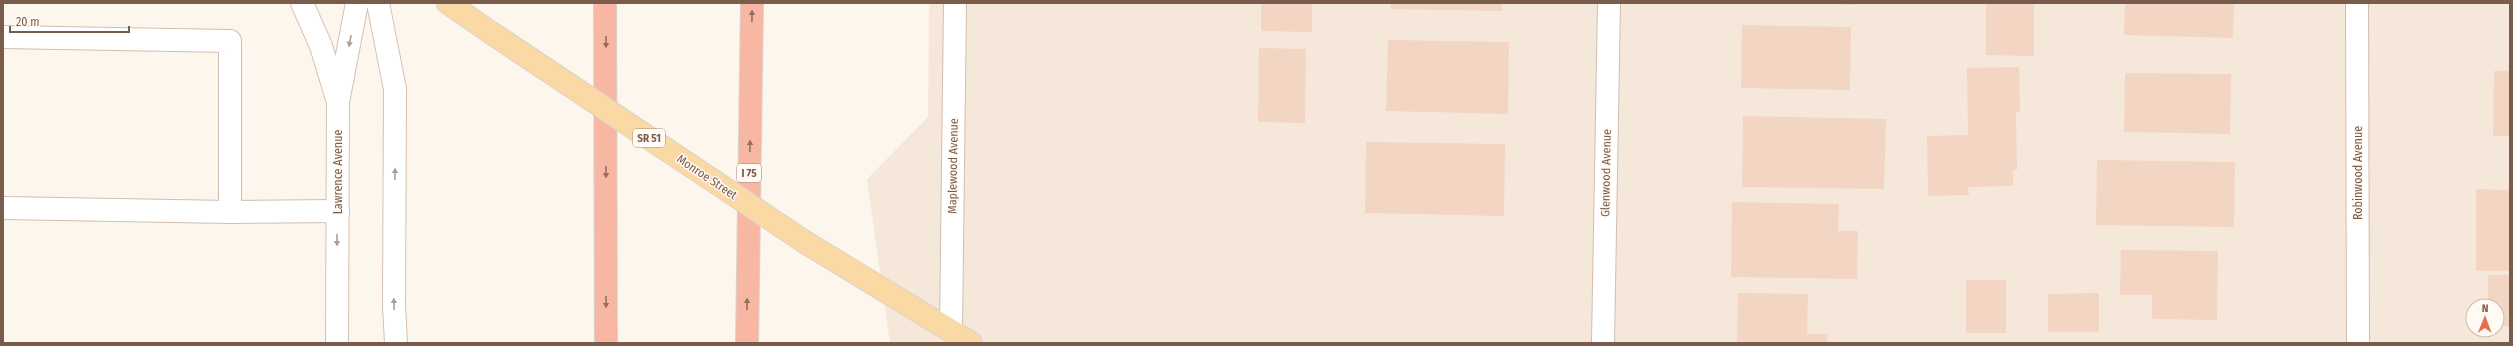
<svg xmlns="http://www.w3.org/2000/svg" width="2513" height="346" font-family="'Fira Sans Condensed',sans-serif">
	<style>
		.residential { fill: #f5e8da; fill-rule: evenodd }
		.building { fill: #f3d5c3 }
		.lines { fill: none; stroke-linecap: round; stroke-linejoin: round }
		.lane-casing { stroke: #d1beb0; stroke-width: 24 }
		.street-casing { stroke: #d1beb0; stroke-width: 24 }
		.secondary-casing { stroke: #d6c0b0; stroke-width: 24 }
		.primary-casing { stroke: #dad1cd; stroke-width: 24 }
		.highway-casing { stroke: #dad1cd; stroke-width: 24 }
		.lane { stroke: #fff; stroke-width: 22 }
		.street { stroke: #fff; stroke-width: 22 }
		.secondary { stroke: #fff; stroke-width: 22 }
		.primary { stroke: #fbd9a5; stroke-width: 22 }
		.highway { stroke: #f7b7a3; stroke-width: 22 }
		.primary-bridge-casing { stroke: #dad1cd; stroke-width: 24; stroke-linecap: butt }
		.primary-bridge { stroke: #fbd9a5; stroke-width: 22 }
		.oneway { fill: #936e5e }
		.oneway2 { fill: #af9d94 }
		.labels { text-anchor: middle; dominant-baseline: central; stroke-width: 3; stroke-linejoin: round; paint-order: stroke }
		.shield { fill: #fffaf3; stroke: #a28b7f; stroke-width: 1 }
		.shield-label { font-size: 11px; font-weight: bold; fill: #7a5c4d }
		.street-label { font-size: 12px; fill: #7a5c4d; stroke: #fffaf3 }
	</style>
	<rect width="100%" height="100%" fill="#fdf6ec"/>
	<path class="residential" d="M929 3H2510V343H890L867 179 928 117ZM2473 306H2497V330H2473Z"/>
	<path class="building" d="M1261 3H1312V32L1261 31Z
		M1391 3H1502V11L1391 9Z
		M1832 3H1854V5L1832 4Z
		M1986 3H2034V56L1986 55Z
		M2125 3H2234L2233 38 2124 35Z
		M1742 25 1851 27 1850 90 1741 88Z
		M1388 40 1509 42 1508 114 1386 111Z
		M1259 48 1306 49 1305 123 1258 122Z
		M2019 67 2020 112H2016L2017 170H2013V186L1968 187 1969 195 1928 196 1927 136 1968 135 1967 68Z
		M2494 71H2510V136H2493Z
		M2125 73 2231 74 2230 134 2124 132Z
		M1743 116 1886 119 1884 189 1742 187Z
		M1366 142 1505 144 1504 216 1365 213Z
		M2097 160 2235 162 2234 227 2096 225Z
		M2476 189 2510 190V271H2476Z
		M1732 202 1839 204 1838 231H1858L1857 279 1731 277Z
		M2121 250 2218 251 2217 320 2152 319V295H2120Z
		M2488 275H2510V326H2497V306H2488Z
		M1966 280H2006V333H1966Z
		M1738 293 1808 294 1807 334H1827V343H1737Z
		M2099 293V332H2048V294Z"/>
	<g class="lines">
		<defs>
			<path id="lane" d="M3 37 230 41V212L338 211
				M3 208 230 212"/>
			<path id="street" d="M2357 3 2358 343
				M951 329 955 3
				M1603 343 1609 3"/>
			<path id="secondary" d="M302 3 321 46 337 99
				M378 3 395 89 394 306 396 343
				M337 343 338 102 357 3"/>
			<path id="primary" d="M448 3 490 32
				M808 244 971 343"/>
			<path id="highway" d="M605 3 606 343
				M747 343 752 3"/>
		</defs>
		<use href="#lane" class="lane-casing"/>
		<use href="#street" class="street-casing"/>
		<use href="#secondary" class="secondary-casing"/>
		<use href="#primary" class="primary-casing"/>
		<use href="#highway" class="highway-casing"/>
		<use href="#lane" class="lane"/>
		<use href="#street" class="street"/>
		<use href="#secondary" class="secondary"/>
		<use href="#primary" class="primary"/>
		<use href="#highway" class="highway"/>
		<defs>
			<path id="primary-bridge" d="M490 32 808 244"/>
		</defs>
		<use href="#primary-bridge" class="primary-bridge-casing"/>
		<use href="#primary-bridge" class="primary-bridge"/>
	</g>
	<defs><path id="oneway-solid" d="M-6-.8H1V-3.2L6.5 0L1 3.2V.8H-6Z"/></defs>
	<g class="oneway">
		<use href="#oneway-solid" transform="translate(752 16) rotate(-89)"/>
		<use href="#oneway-solid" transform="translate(606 42) rotate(90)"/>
		<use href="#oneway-solid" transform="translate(750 146) rotate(-89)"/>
		<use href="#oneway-solid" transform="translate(606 172) rotate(90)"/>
		<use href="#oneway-solid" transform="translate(606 302) rotate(90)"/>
		<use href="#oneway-solid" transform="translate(747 304) rotate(-89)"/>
	</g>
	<g class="oneway2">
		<use href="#oneway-solid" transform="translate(350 41) rotate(101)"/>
		<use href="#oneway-solid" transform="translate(395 174) rotate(-89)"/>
		<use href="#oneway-solid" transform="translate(337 240) rotate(90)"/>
		<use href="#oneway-solid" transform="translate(394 304) rotate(-91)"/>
	</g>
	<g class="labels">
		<g class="shield">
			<rect x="633" y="129" width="32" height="18" rx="3"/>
			<rect x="737" y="164" width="24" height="18" rx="3"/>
		</g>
		<g class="shield-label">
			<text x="649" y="138">SR 51</text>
			<text x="749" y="173">I 75</text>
		</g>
		<g class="street-label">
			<text transform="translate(953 166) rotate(-89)">Maplewood Avenue</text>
			<text transform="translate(338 172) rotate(-90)">Lawrence Avenue</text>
			<text transform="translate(1606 173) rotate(-89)">Glenwood Avenue</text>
			<text transform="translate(2358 173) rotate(-90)">Robinwood Avenue</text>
			<text transform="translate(707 177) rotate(34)">Monroe Street</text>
		</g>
	</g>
	<rect width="2513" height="346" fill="none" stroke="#7a5c4d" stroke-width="8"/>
	<g transform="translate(2485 318) rotate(1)"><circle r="19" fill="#fffaf3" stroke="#cabbb1"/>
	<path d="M0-3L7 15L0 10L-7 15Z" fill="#e76f51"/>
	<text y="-6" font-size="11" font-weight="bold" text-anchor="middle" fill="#7a5c4d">N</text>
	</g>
	<path d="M10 26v6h119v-6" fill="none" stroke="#7a5c4d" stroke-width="2"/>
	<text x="16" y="26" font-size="12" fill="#7a5c4d" stroke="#fffaf3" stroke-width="3" paint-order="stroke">20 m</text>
</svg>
